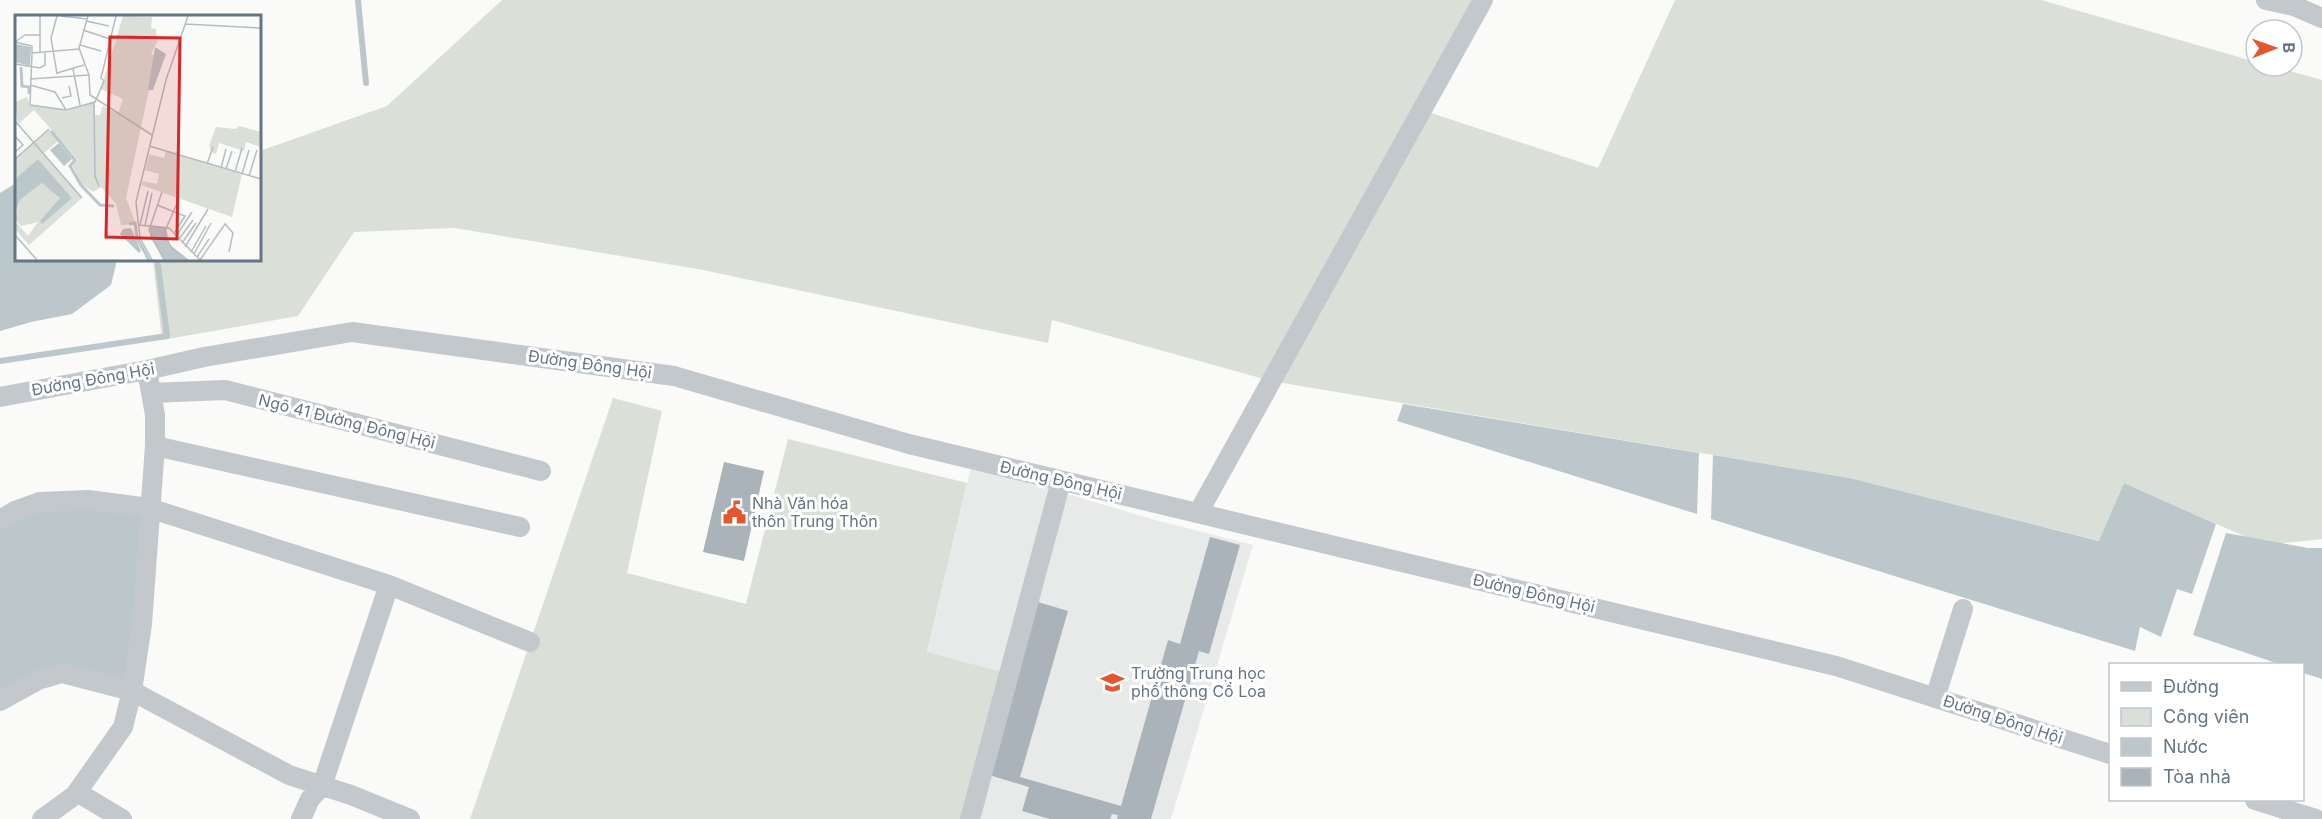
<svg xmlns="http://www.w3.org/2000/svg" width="2322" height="819" font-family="Inter,sans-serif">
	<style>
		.built { fill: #e8e9e9 }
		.green { fill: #dadfd7 }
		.water { fill: #bbc7cb }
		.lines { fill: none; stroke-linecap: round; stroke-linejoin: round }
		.stream { stroke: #bbc7cb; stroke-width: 6 }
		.building { fill: #aab3b9 }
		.minor { stroke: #c3c8cc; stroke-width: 20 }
		.labels { text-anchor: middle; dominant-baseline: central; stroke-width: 6; stroke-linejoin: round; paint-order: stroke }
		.street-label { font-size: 16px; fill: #657683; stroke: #fff }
		.poi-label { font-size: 16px; fill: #657683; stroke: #fff; text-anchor: start }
		.inset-river { fill: none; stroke: #bbc7cb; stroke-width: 3 }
		.inset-road { fill: none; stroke: #b5bdc2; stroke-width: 1.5 }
		.view { fill: #d62828; fill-opacity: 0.15; stroke: #d62828; stroke-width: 3 }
		.inset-edge { fill: none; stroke: #657683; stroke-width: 3 }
	</style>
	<rect width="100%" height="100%" fill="#fafaf8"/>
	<path class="built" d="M973 459 1061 481 1009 674 927 653Z
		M1064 493 1155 520 1253 545 1171 819H975Z"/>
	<path class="green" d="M502 0H1483L1422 110 1598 168 1675 0H2041L2256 62V66H2271L2322 80V539L2264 545 2124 483 2100 541 1850 478 1271 381 1052 320 1048 343 703 270 455 228 354 232 298 316 162 340 153 260H260V151L387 106Z
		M613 398 662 411 627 573 746 604 788 439 967 483 927 652 1009 674 969 819H470Z"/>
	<path class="water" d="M16 183V260H117L111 285 72 314 31 322 0 331V193Z
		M1403 404 1699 453 1697 514 1397 421Z
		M1713 455 1850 478 2099 541 2124 483 2216 524 2192 594 2177 589 2161 637 2140 627 2135 651 1711 519Z
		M149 508 132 691 62 673 0 701V520L15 511Z
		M2226 533 2308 548H2322V679L2303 673 2302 664H2279L2193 635Z"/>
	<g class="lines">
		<path class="stream" d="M358 0 366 83
			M0 361 167 336 158 265"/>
	</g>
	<path class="building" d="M724 462 764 471 744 561 703 552Z
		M1210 537 1240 545 1209 654 1199 651 1151 819H1117L1118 815 1112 814 1110 819H1050L1022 811 1029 787 989 775 1038 602 1068 611 1020 777 1121 806 1168 640 1180 644Z"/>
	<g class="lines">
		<path class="minor" d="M2266 0 2294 6 2322 18
			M151 393 225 390 541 471
			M0 397 147 370 204 357 352 332 674 376 909 444 1836 666 2110 754
			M155 446 520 527
			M1198 513 1483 0
			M0 520 15 511 40 502 88 500 149 508 389 585 530 642
			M1935 698 1963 609
			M0 701 38 680 62 673 132 691 289 775 351 795 410 819
			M77 792 122 819
			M2255 800 2316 819
			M42 819 75 795 123 727 132 691 142 624 155 446V415L147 370
			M301 819 310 799 322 786 389 585
			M970 819 1061 481"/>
	</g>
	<defs>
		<symbol id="civic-bare" viewBox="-9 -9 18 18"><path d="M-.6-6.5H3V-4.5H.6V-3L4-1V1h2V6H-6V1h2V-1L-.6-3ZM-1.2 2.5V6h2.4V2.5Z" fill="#e4572e" stroke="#fff" stroke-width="2.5" paint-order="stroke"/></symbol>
		<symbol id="school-bare" viewBox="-9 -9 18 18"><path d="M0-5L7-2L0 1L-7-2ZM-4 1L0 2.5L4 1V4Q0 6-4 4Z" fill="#e4572e" stroke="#fff" stroke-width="2.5" paint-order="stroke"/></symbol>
	</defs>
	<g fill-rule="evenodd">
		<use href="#civic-bare" x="718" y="496" width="33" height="33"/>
		<use href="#school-bare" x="1096" y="666" width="33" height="33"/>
	</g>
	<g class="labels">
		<g class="street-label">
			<text transform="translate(590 364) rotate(8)">Đường Đông Hội</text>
			<text transform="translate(93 379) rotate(-10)">Đường Đông Hội</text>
			<text transform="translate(347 421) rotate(14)">Ngõ 41 Đường Đông Hội</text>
			<text transform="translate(1061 480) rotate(13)">Đường Đông Hội</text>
			<text transform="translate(1534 593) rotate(13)">Đường Đông Hội</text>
			<text transform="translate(2003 719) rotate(18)">Đường Đông Hội</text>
		</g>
		<g class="poi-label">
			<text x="752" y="503">Nhà Văn hóa<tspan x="752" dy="18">thôn Trung Thôn</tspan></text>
			<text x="1131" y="673">Trường Trung học<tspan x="1131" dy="18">phổ thông Cổ Loa</tspan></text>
		</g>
	</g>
	<g transform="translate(15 15)">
		<rect width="246" height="246" fill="#fafaf8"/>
		<path d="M108 1 137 2 136 13 141 14 142 27 136 39 141 42 111 183 121 209 106 210 101 189 86 172 78 177 67 169 57 150 63 145 19 95 3 109 0 87 12 82 15 90 51 95 79 87 80 100H85L88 91 103 99 108 84 86 74ZM224 111 246 117V132L231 127 229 136 204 128 201 139 196 137 194 131 201 112 221 114ZM34 114 43 126 29 138 67 183 14 230 0 214V206L13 221 23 207 6 211 0 204 5 185 27 168 36 174 45 183 26 206 57 183 23 144 0 164V144ZM151 136 227 159 217 202 126 170 128 166 142 169 144 159 130 155 134 139 149 143Z" fill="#dadfd7"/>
		<path d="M1 29 16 32 15 51 0 47ZM140 32 151 39 138 75H133ZM44 128 57 144 49 151 35 135ZM23 144 57 183 27 209 25 206 45 183 27 168 5 185 0 199V164ZM135 210 151 212 154 229 173 245H149L135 222ZM116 213 126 236 124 238 105 219 108 214Z" fill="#bbc7cb"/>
		<path class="inset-river" d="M6 52 7 71 14 72V79M36 116 60 145 55 151 66 170 85 190 99 191M114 209 120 208 122 223 134 245"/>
		<path class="inset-road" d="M46 1 72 4M73 1 64 33 74 60 75 80 137 120M71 6 94 11M170 9 246 13M68 15 95 24M0 27 17 31V38L64 34M0 27 10 20H25M65 30 86 36M17 38 15 90 51 95M25 38V1M0 49 25 53 30 50V38M58 54 65 90M42 58 69 50M42 59 36 23 42 1M15 64 74 60M15 70 40 77 51 95 80 87 89 66 86 63 101 1M47 83 56 81 54 71M79 87 80 161 84 171M0 106 67 183M0 121 8 130 0 137M134 131 246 164M0 144 34 114M192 149 198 132M206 153 211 134M211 154 217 136M220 157 227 133M227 159 234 135M234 161 242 135M147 177 134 215 149 245M164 184 149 218 156 232 173 245M142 190 170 201 160 217M123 210 154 213 185 245M125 210 133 176M130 210 137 178M0 220 22 245M162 220 177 197M164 224 178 205M167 228 181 208M170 232 193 194M176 237 191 211M179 239 196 208M182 242 194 224M137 245 125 223 121 187 151 65 173 1M185 245 210 209 218 218 214 237"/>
		<path class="view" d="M95 22 165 23 162 224 91 222Z"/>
		<rect width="246" height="246" class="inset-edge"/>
	</g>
	<rect x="2109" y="663" width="195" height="138" fill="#ffffff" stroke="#c1c8cd" stroke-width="1.5"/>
	<rect x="2121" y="682" width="30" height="9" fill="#c3c8cc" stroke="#c1c8cd" stroke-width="1.5"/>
	<text x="2163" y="693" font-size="18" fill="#657683">Đường</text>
	<rect x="2121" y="708" width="30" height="18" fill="#dadfd7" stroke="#c1c8cd" stroke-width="1.5"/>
	<text x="2163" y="723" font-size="18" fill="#657683">Công viên</text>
	<rect x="2121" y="738" width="30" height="18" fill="#bbc7cb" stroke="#c1c8cd" stroke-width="1.5"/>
	<text x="2163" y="753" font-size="18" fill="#657683">Nước</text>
	<rect x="2121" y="768" width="30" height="18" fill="#aab3b9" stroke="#c1c8cd" stroke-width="1.5"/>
	<text x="2163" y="783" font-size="18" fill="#657683">Tòa nhà</text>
	<g transform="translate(2274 48) rotate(89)"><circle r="28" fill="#ffffff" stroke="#c1c8cd" stroke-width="1.5"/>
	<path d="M0-4.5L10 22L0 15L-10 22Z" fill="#e4572e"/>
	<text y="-9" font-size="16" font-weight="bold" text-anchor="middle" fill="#657683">B</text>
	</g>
</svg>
